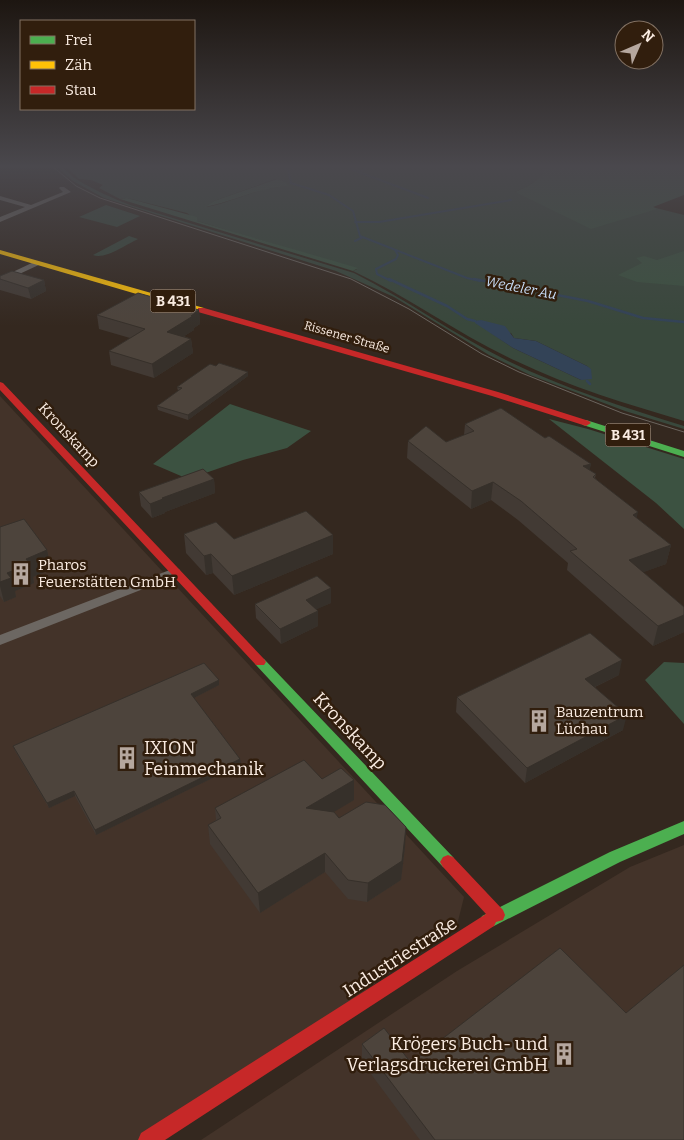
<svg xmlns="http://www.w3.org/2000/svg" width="684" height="1140" font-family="Bitter,serif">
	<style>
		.industrial { fill: #433329 }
		.green { fill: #39483c; fill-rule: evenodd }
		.forest { fill: #3c5241 }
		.water { fill: #334357 }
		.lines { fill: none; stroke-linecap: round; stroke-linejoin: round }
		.stream-far1 { stroke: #334357; stroke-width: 2 }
		.stream { stroke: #334357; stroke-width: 2.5 }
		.street { fill: #6c6762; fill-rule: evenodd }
		.fast { fill: #4caf50; fill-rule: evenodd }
		.slow { fill: #ffc107; fill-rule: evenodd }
		.jam { fill: #c62828; fill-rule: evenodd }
		.tram { stroke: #6b645e; stroke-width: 1 }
		.wall { fill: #423a34 }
		.shaded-wall { fill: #36302a }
		.building { fill: #4d443c; stroke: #36302a }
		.labels { text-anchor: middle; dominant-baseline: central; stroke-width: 5; stroke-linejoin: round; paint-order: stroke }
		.far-street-label { font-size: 12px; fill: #faece2; stroke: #311e0d }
		.far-water-label { font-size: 14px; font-style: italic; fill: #c8def9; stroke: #311e0d }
		.shield { fill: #311e0d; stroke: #beaea2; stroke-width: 1 }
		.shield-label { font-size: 14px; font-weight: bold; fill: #faece2 }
		.street-label { font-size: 15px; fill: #faece2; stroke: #311e0d }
		.poi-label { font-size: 15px; fill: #faece2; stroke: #311e0d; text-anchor: start }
		.near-street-label { font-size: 18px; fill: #faece2; stroke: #311e0d }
		.near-poi-label { font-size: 18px; fill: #faece2; stroke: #311e0d; text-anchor: start }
	</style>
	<rect width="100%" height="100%" fill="#34281f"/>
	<path class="industrial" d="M0 396 464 897 457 925 156 1140H0Z
		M684 845V1140H201L457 971 630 867Z"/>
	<path class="green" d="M56 166C64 166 69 174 76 179 92 189 112 198 130 205L354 273C406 299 453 334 506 360 563 388 623 407 684 426V429L625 411 530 375 489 355 394 297 336 271 104 198 73 181Z
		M65 166H558L545 169C538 182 528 186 515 192L652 207 684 215V421C627 404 570 387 516 361 459 335 409 297 353 271L357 269 197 221 187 213 127 198 120 199 99 188 103 185 91 180 79 179ZM276 179 289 187C266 184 231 203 206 207L214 201ZM490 332 511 333 514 338 536 341 587 366 591 371 581 380 513 348Z
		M106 205 140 216 117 227 79 217Z
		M129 236 138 239C127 244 105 260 93 255Z"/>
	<path class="forest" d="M558 166H684V195L653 207 657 209 591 229 515 192C528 186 538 182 545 169Z
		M277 179 285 182 290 187C268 184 230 203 205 207L214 201Z
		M127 198 197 217V221L358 268 353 271 120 199Z
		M684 251V286L637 282 618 275 642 263 636 258 644 256 657 260Z
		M230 404 311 431 287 448 243 460 188 479 153 464Z
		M549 419 588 429 684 459V529L656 503Z
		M664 662 684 663V724L645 680Z"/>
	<path class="water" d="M481 320 505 326 514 338 536 341 587 366 591 369 592 379 581 380 513 348 475 323V321Z"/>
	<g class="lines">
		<path class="stream-far1" d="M281 166 288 170 291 183 329 195 353 211 360 236 467 278 480 281
			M343 166 428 198
			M358 172 370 166
			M355 222H379L511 200
			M355 241 363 237
			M391 281 377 274 376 269 396 259 398 255 395 250"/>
		<path class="stream" d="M389 279 447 306 467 319 475 321
			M474 279 588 301 643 318 684 322
			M587 381 590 384"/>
		<path class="street" d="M60 187H64L71 192 0 222V217L25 207 0 200V196L31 205 63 192 59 188Z
			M36 261 43 263 0 283V278Z
			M175 568 179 569 181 572 179 575 0 645V635Z"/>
		<path class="fast" d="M586 420 684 451V457L583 425 581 423Z
			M260 658 264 659 453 857 456 862 453 867 448 869 443 867 256 665 254 662 256 659Z
			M684 821V834L620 862 494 926 488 928 482 926 480 921 482 916 610 852Z"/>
		<path class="slow" d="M0 250 204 308 205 310 198 312 0 254Z"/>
		<path class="jam" d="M198 308H204L498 392 589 421 591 423 586 426 583 425 492 396 198 312Z
			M0 382 3 383 264 659 266 662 264 665H256L0 390Z
			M448 855 453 857 503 910 505 915 503 920 496 922 494 926 165 1140H138L141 1133 486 914 443 867 440 862 443 857Z"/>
		<path class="tram" d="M52 166 76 186 100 198 351 279 409 309 482 354 519 372 622 413 684 432"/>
	</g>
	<path class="wall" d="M0 276 44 280 46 291 31 299 0 290Z
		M199 310 200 324 194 328V330L184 336 191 339 193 353 154 378 111 365 109 351 130 338 99 329 97 315Z
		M248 376 188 420 158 410 157 406 178 391 177 387Z
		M465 424 545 438 591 464 589 470 596 474 595 478 637 518 671 545 666 564 643 572 684 607V632L653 646 567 570 568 563 518 520 491 500 471 509 407 458 408 441 446 442 464 435Z
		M214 479 215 493 165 512V513L152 518 141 506 139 492Z
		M0 527 47 550 51 569 33 577 34 583 15 591 16 597 4 602 0 596Z
		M184 534 234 539 333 554 234 595 213 573 206 575 186 553Z
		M331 603 316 609 318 611V626L281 644 256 618 255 604Z
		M619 675 595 687 623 730 525 783 456 712 457 697Z
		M219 680V685L194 698 240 759 241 764 96 835 75 796 49 808 15 751 13 746Z
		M322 779 354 800 333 812 339 818 405 847 401 880 367 902 348 899 325 872 260 913 210 844 208 825 216 820 215 808Z
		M362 1044 411 1063 684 1140H420L362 1062Z"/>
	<path class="shaded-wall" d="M44 280 46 291 31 299 28 288Z
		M199 310 200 324 194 328V330L169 346 167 332Z
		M191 339 193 353 154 378 152 364Z
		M248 372V376L188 420V415Z
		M591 464 587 482 583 466Z
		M214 479 215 493 165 512V513L152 518 150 504 162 498Z
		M493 482 491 500 471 509 472 491Z
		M638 512 634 531 633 515Z
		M333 535V554L234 595 232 576Z
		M671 545 666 564 625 579 629 560Z
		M47 550 51 569 33 577 34 583 15 591 16 597 4 602 0 586V582L7 573 26 559Z
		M211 554 213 573 206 575 204 556Z
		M331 588V603L306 614V600Z
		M318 611V626L281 644 280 629Z
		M684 615V632L653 646 658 626Z
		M622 660 619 675 582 693 585 679Z
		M219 680V685L192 699 191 694Z
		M627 715 623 730 525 783 527 768Z
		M240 759 241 764 96 835 95 830Z
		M354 780V800L307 828 306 808Z
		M74 791 75 796 49 808 47 803Z
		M406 827 405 847 401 880 367 902 368 883Z
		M325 853V872L260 913 258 893Z"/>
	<path class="building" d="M12 271 44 280 28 288 0 279V276Z
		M138 293 199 310 191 316H193L167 332 191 339 152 364 109 351 145 329 97 315Z
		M219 363 248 372 188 415 157 406 182 388 177 387 210 364 216 366Z
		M501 408 545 438 549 436 591 464 583 466 596 474 593 477 638 512 633 515 671 545 629 560 684 607V615L658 626 570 551 577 549 521 501 493 482 472 491 408 441 426 426 446 442 474 431 465 424Z
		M203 469 214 479 162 498 163 499 150 504 139 492Z
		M306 511 333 535 232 576 211 554 204 556 184 534 216 522 234 539Z
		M24 519 47 550 26 559 30 564 7 573 11 578 0 582V527Z
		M317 576 331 588 306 600 318 611 280 629 255 604Z
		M590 633 622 660 585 679 627 715 527 768 457 697Z
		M204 663 219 680 191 694 240 759 95 830 74 791 47 803 13 746Z
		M304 760 322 779 341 768 354 780 306 808 334 812 339 818 366 802 385 805 406 827 402 861 368 883 348 880 325 853 258 893 208 825 221 818 215 808Z
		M560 948 626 1013 684 965V1140H435L362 1044 384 1028 411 1063Z"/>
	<linearGradient id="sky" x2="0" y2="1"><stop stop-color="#1d1611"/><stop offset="0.51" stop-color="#4a484d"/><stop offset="1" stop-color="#4a484d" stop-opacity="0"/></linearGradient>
	<rect width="684" height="326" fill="url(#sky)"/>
	<defs>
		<symbol id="building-bare" viewBox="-9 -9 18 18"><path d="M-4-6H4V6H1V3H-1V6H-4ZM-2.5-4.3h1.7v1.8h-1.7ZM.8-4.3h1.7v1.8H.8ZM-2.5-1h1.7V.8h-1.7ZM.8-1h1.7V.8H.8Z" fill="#b5a79e" stroke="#311e0d" stroke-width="2.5" paint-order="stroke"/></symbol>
	</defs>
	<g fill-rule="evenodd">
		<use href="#building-bare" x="5" y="558" width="32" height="32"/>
		<use href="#building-bare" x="523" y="705" width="32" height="32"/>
		<use href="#building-bare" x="111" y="742" width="32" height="32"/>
		<use href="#building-bare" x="548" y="1038" width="32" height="32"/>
	</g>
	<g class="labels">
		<g class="far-street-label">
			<text transform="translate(347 337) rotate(16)">Rissener Straße</text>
		</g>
		<g class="far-water-label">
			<text transform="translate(521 288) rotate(11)">Wedeler Au</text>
		</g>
		<g class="shield">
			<rect x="150.5" y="289.5" width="45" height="23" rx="4"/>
			<rect x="605.5" y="423.5" width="45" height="23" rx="4"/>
		</g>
		<g class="shield-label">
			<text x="173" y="301">B 431</text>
			<text x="628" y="435">B 431</text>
		</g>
		<g class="street-label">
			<text transform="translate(69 435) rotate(47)">Kronskamp</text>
		</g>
		<g class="poi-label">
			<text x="38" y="565">Pharos<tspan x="38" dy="17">Feuerstätten GmbH</tspan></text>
			<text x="556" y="712">Bauzentrum<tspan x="556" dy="17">Lüchau</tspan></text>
		</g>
		<g class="near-street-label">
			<text transform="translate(350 731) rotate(47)">Kronskamp</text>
			<text transform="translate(400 957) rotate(-33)">Industriestraße</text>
		</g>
		<g class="near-poi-label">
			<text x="144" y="748">IXION<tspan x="144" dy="21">Feinmechanik</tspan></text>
			<text x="548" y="1044" text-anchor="end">Krögers Buch- und<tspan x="548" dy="21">Verlagsdruckerei GmbH</tspan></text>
		</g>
	</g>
	<rect x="20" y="20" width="175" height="90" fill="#311e0d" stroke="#817062"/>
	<rect x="30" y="36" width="25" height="8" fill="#4caf50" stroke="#817062"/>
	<text x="65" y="45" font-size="15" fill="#faece2">Frei</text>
	<rect x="30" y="61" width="25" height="8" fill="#ffc107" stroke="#817062"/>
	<text x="65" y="70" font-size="15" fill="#faece2">Zäh</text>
	<rect x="30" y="86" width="25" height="8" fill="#c62828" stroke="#817062"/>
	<text x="65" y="95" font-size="15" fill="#faece2">Stau</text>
	<g transform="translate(639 45) rotate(45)"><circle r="24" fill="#311e0d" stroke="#817062"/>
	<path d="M0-4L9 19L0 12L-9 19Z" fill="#b5a79e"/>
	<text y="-8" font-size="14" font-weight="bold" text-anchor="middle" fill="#faece2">N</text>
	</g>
</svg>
